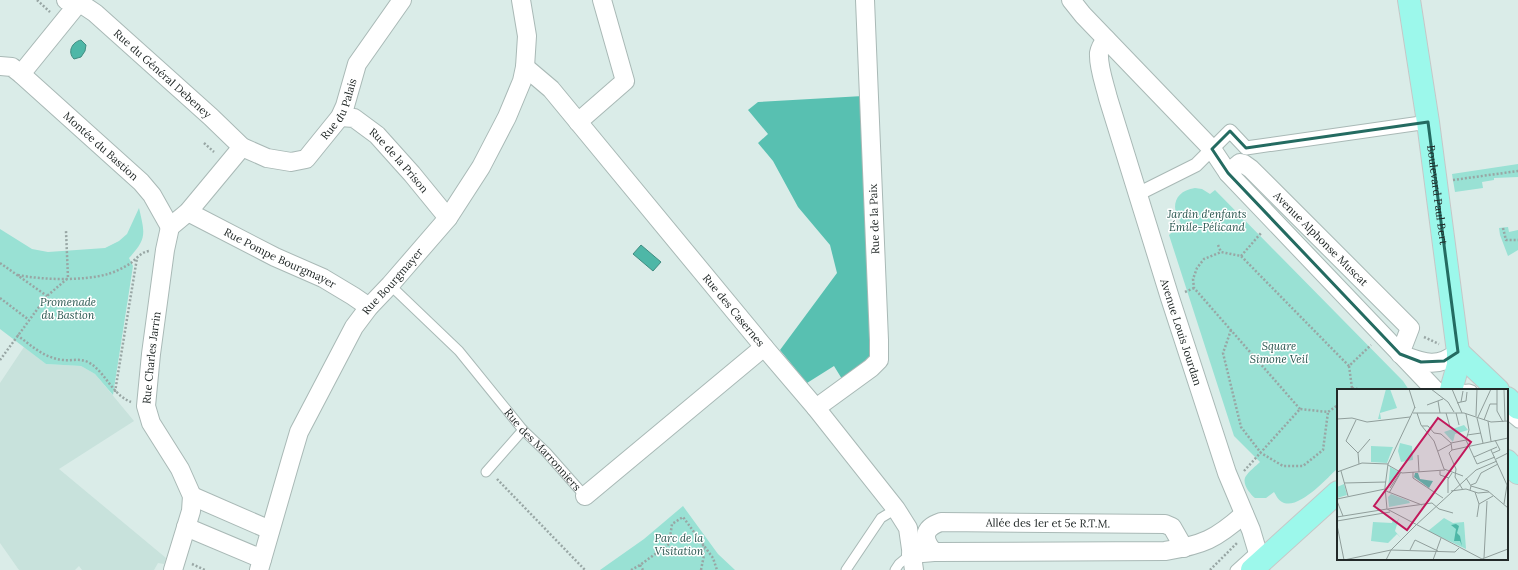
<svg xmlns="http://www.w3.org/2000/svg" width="1518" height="570" font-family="Lora,serif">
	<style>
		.built { fill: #c8e2dc }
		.green { fill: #99e1d4 }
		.forest { fill: #58c0b1 }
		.water { fill: #4eb7a7; stroke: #418c81 }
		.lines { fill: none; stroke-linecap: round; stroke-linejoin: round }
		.service-casing { stroke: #a9b9b6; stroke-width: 11 }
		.pedestrian-casing { stroke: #a9b9b6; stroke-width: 15 }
		.minor-casing { stroke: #a9b9b6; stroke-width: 20 }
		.primary-casing { stroke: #c6c7c7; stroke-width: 24 }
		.path { stroke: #98a6a4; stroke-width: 2.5; stroke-dasharray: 2 2; stroke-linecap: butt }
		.service { stroke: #fff; stroke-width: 9 }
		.pedestrian { stroke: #fff; stroke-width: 13 }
		.minor { stroke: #fff; stroke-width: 18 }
		.primary { stroke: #9cf8eb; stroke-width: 22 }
		.marked { fill: none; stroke: #246b61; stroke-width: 3; stroke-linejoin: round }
		.labels { text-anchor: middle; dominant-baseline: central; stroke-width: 3; stroke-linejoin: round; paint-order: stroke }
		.street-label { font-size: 11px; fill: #222928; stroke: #fff }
		.park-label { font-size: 11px; font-style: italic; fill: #28554e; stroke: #fff }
		.inset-road { fill: none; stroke: #909e9b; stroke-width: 1 }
		.view { fill: #c2185b; fill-opacity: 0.15; stroke: #c2185b; stroke-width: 2 }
		.inset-edge { fill: none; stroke: #222928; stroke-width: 2 }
	</style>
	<rect width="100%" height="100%" fill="#daece8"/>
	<path class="built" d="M24 347 46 364 81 366 95 374 134 421 59 469 166 558 164 564 158 563 154 570H82L79 566 75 570H19L0 543V383Z"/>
	<path class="green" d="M1518 164V177L1494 178V180L1482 182 1483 188 1455 192 1452 174Z
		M1195 188 1202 189 1210 194 1215 190 1403 381 1409 390H1338V468C1326 479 1298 511 1282 502 1278 500 1276 495 1274 492L1266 498H1255C1250 494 1241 483 1246 476 1249 471 1256 466 1260 462L1234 436 1169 235 1181 223C1170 208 1174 191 1195 188Z
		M139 208C145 234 147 239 129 258L133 266 113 395 95 374 81 366 46 364 0 329V229L32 249 48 252 105 248 119 241 127 234Z
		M1508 227 1509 232 1518 230V250L1508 256 1500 235 1499 228Z
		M683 506 718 554 735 570H600L644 539Z"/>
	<path class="forest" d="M863 96 874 340 867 364 842 379 834 366 807 383 780 350 837 273 830 245 798 207 773 161 758 143 768 134 748 110 758 102Z"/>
	<path class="water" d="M81 40 86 45 85 51 81 57 74 59C67 52 72 42 81 40Z
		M641 245 661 262 653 271 633 254Z"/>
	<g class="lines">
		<defs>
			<g id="service">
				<path id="s1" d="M390 285 459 351 523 430 546 452 585 496"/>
				<path d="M1458 390 1469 389 1472 390"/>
				<path d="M1507 414 1518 423"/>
				<path d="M486 472 523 430"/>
				<path d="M846 570 881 518 896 509"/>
				<path d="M895 570 899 564 911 554"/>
				<path d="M1235 570 1257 550"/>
			</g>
			<path id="pedestrian" d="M1138 194 1196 165 1230 131 1246 148 1428 122"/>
			<g id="minor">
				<path id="s2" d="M66 0 80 3 95 13 211 117 242 147 267 158 291 162 306 159 340 117 345 106 357 64 402 0"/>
				<path d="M1071 0 1083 15 1212 149 1228 173 1435 390"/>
				<path id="s3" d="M1106 39C1103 43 1100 48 1099 53 1098 67 1105 85 1108 98L1170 298 1227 473 1251 530 1257 550 1258 563"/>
				<path id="s4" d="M0 66 12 67 21 74 141 182 152 195 170 227"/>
				<path id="s5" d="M525 67 551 89 764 347 816 408 896 509 908 528 914 570"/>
				<path d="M21 74 81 0"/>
				<path id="s6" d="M340 117 354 118 377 135 412 174 448 218"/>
				<path d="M578 122 625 81 602 0"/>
				<path id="s7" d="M1228 173 1240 163 1244 164 1251 169 1410 328 1400 354C1424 363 1437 369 1458 352"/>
				<path id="s8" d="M188 212 275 257 323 278 353 296 369 307"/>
				<path d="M816 408 871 368 879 360V340L865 0"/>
				<path d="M192 496 270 530"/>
				<path d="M585 496 764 347"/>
				<path d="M186 527 262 559"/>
				<path id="s9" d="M934 552C922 539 923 528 941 522L1165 524 1172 527 1184 548"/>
				<path d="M911 554 934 552 1165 551C1203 545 1216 539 1244 514"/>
				<path id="s10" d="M173 570 191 511 192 496 180 469 151 423 146 406 151 354 165 250 170 227 188 212 242 147"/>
				<path id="s11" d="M259 570 291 459 299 432 354 327 369 307 390 285 448 218 481 167 507 117 522 81 525 67 527 36 521 0"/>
			</g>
			<g id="primary">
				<path id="s12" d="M1409 0 1428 122 1458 352V365L1451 390"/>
				<path d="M1458 352 1498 390"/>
				<path d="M1507 398 1518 408"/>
				<path d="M1507 461 1518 473"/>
				<path d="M1252 570 1338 492"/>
			</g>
		</defs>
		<use href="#service" class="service-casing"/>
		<use href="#pedestrian" class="pedestrian-casing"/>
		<use href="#minor" class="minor-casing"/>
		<use href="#primary" class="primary-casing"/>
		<path class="path" d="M37 0 50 12
			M204 143 214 152
			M1453 180 1518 171
			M1503 228 1506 240H1518
			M1218 245 1221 252
			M1241 256 1262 232
			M0 263 47 296
			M18 275C43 280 84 281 108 274 115 272 125 267 131 263 136 259 141 252 149 251
			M1185 292 1194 288
			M0 298 29 320
			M1231 330 1223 353 1241 427 1261 453 1283 466H1303L1323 450 1328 412
			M17 335C32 346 44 358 63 360 71 361 80 358 88 362 106 372 111 394 131 402
			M1424 337 1439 344
			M0 360 47 296 68 278 66 231
			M1349 366 1352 388 1351 390
			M1352 388 1362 390
			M115 392 137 258
			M1300 409 1194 288 1193 279 1197 268 1204 259 1221 252 1241 256 1349 366 1371 345
			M1244 471 1300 409 1328 412 1338 405
			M497 479 585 570
			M192 564 205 570
			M640 565 643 570
			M631 570 640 565 669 544 672 524 683 517 713 558 717 570
			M701 570 704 555 703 545
			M1210 570 1238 542"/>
		<use href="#service" class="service"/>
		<use href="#pedestrian" class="pedestrian"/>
		<use href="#minor" class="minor"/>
		<use href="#primary" class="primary"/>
	</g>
	<path class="marked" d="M1428 122 1458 352 1444 361 1421 362 1400 354 1228 173 1212 149 1230 131 1246 148Z"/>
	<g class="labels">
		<g class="street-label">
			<text stroke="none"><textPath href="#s2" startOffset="123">Rue du Général Debeney</textPath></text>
			<text stroke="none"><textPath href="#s2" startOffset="359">Rue du Palais</textPath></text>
			<text stroke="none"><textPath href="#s4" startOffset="131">Montée du Bastion</textPath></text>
			<text stroke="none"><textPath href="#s6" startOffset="76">Rue de la Prison</textPath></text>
			<text stroke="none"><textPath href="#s12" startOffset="197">Boulevard Paul Bert</textPath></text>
			<text transform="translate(874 219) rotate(-92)">Rue de la Paix</text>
			<text stroke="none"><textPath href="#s7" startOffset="127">Avenue Alphonse Muscat</textPath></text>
			<text stroke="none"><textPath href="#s8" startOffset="103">Rue Pompe Bourgmayer</textPath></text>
			<text stroke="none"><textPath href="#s11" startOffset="322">Rue Bourgmayer</textPath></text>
			<text stroke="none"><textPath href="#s5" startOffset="321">Rue des Casernes</textPath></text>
			<text stroke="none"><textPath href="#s3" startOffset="307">Avenue Louis Jourdan</textPath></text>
			<text stroke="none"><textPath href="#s10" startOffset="227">Rue Charles Jarrin</textPath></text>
			<text stroke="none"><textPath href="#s1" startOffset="225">Rue des Marronniers</textPath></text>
			<text stroke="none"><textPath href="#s9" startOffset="147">Allée des 1er et 5e R.T.M.</textPath></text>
		</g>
		<g class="park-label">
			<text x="1207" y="214">Jardin d'enfants<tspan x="1207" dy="13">Émile-Pélicand</tspan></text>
			<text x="68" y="302">Promenade<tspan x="68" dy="13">du Bastion</tspan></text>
			<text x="1279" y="346">Square<tspan x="1279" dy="13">Simone Veil</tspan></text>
			<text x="679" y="538">Parc de la<tspan x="679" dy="13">Visitation</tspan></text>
		</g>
	</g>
	<g transform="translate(1337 389)">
		<rect width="171" height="171" fill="#daece8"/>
		<path d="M49 0H53L60 19 43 24 44 30H41ZM127 36 131 41 118 45 116 53 107 43ZM63 54 75 57 76 71 64 73 61 62ZM34 57 56 58 50 74 34 73ZM53 78 62 83 51 99 53 80ZM7 95 10 106 0 109V98ZM54 105 72 112 73 114 52 118 51 108ZM62 129 58 142 64 149 60 145 51 154 34 152 36 133 55 134 56 130 59 134ZM107 129 116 134 127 133 129 160 91 142Z" fill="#99e1d4"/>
		<path d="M78 84H81L83 90 96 92 92 99 77 88Z" fill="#58c0b1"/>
		<path d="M119 135 122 137 120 144 123 147 125 157 123 152H117L119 140 114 136Z" fill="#4eb7a7"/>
		<path class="inset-road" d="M72 0 78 19M94 0 111 13 117 23M115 0 125 24M160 0V22L166 33M167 0 168 32M101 12 103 24M124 13 129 12 130 3M120 14 124 13 126 2M90 16 106 10M76 24H127L154 33 171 32M80 24 84 36 97 52 107 80 126 87M109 24 113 38M119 24 122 36M129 25 132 41 129 51 140 75 158 68M139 27 140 0M141 28 154 0M140 29 146 54M0 30 15 29 30 33 73 28M19 31 9 52 21 64M147 31 153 15H160M151 32 154 52M85 37H91L97 44 104 45 114 54 115 61M130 46 144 44M114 54 129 51M115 61 171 49M115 61 112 64 119 80 118 88 126 101M154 61 170 96 167 115M101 62 114 55M156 64 163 61 158 51M81 66 82 83M137 68 160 58M159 70 171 64M22 75 21 64 33 50M51 76 65 84 108 81M4 82 11 107M103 82V86L112 89M0 83 25 74 51 75M76 83V89L106 109M144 84 161 75M129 89 134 97 133 101M7 94 49 93M134 96 139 94 144 84M134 97 151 102 171 119M53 99 63 84M49 102 85 116M114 102 129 100 141 104 152 103M138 103 142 115 156 107M52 104 64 83M111 104V90L115 84M0 110 48 100M0 112 6 127M50 120 145 170 171 160M50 120 48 98 51 75 78 18M51 120 95 114 102 120 116 124M0 128 50 120M140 128 142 115M0 132 53 123M0 136 7 171M79 136 139 81 160 72M54 161 118 163 122 159M73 161 78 151 101 162M147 169 150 112M7 171 54 161M49 171 54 161 79 136M96 171 104 149"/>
		<path class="view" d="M101 29 134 53 70 141 37 117Z"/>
		<rect width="171" height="171" class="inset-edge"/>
	</g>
</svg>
